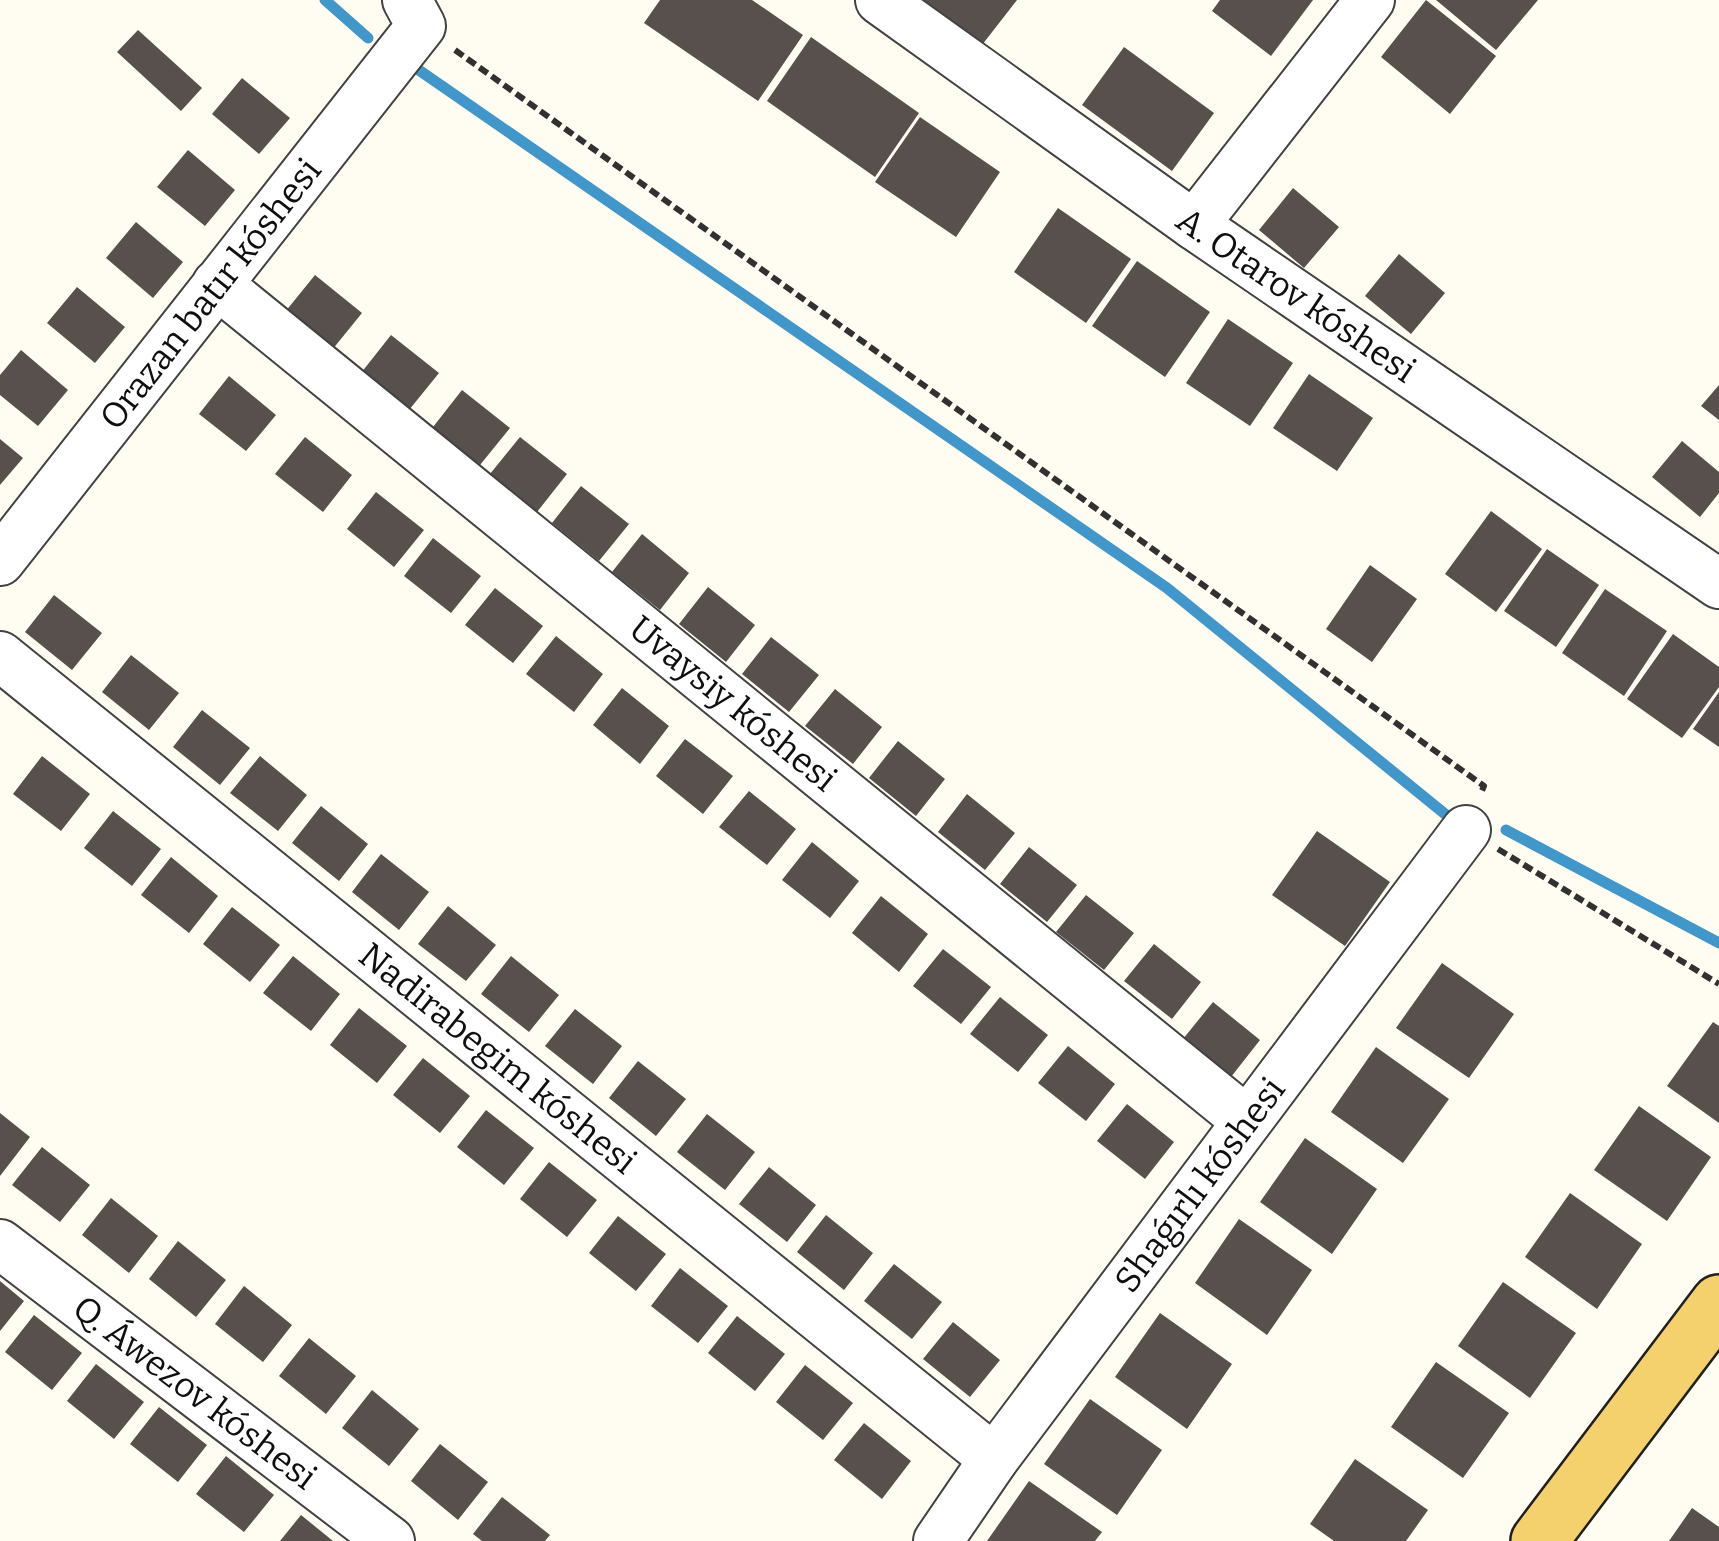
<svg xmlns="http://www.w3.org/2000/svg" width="1719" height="1541" font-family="Bitter,serif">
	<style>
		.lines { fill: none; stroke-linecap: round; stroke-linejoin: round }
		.stream { stroke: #4196ca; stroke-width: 11 }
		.building { fill: #58504c }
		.minor-casing { stroke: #424242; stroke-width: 52 }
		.major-casing { stroke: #202020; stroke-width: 60 }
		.path { stroke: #313131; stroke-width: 6; stroke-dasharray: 10 5; stroke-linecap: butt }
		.minor { stroke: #fff; stroke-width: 48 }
		.major { stroke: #f4d16c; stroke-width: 55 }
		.labels { text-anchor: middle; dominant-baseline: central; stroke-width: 10; stroke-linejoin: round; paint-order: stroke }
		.street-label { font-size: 35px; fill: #0f0f0f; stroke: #fff }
	</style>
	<rect width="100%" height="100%" fill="#fffcf2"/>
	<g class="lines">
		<path class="stream" d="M325 0 368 38
			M413 66 1167 588 1445 814
			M1506 830 1719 943"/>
	</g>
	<path class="building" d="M660 0H752L803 35 758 101 644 23Z
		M924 0H1017L982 45Z
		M1220 0H1313L1271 56 1212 11Z
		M1426 0 1496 56 1450 114 1381 57Z
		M1436 0H1538L1496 50Z
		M138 30 202 88 181 111 117 52Z
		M811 37 919 113 875 177 767 101Z
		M1124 47 1214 113 1172 171 1082 105Z
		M242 78 290 118 259 154 212 114Z
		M920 117 1000 172 956 237 875 182Z
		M188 150 235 190 205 226 157 187Z
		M1293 188 1339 227 1304 268 1259 230Z
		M1058 208 1131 259 1086 323 1014 272Z
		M136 222 183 262 153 298 106 258Z
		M1399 254 1445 293 1411 334 1365 296Z
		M1137 261 1210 312 1165 377 1092 326Z
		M315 275 362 313 332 350 285 312Z
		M77 287 125 327 95 363 47 323Z
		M1228 319 1293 363 1250 426 1186 383Z
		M391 335 439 373 409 410 361 373Z
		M21 350 68 390 38 426 0 395V375Z
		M1309 374 1373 418 1337 471 1273 428Z
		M229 376 276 415 246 451 199 414Z
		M1719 385V420L1701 406Z
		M462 390 510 428 480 465 433 427Z
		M305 437 352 475 323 512 275 474Z
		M520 437 567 474 537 512 490 474Z
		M0 439 23 458 0 485Z
		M1682 441 1719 472V493L1700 517 1652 477Z
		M581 486 629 524 599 561 552 523Z
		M376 492 424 530 394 567 347 529Z
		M1491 511 1542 549 1496 612 1445 574Z
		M642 534 689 573 660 610 612 572Z
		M433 538 481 576 451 613 404 576Z
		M1547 549 1599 585 1556 647 1504 611Z
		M1370 565 1417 599 1372 662 1326 629Z
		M708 587 755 625 726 662 679 624Z
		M495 588 543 626 513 663 465 625Z
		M1605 589 1667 631 1624 696 1562 653Z
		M54 595 102 633 72 670 25 632Z
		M1673 634 1719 667V687L1682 738 1627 699Z
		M556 636 603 674 574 712 526 674Z
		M771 637 819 675 789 712 742 674Z
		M131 655 179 693 149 730 102 692Z
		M622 688 669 726 640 764 593 725Z
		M835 689 882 727 853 764 805 726Z
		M1719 692V747L1693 729Z
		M202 710 250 748 220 785 173 747Z
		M685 739 733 776 703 814 656 776Z
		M898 741 945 779 916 816 869 778Z
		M42 756 90 794 61 831 13 794Z
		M260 756 307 795 278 831 230 793Z
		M749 791 796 829 767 865 719 827Z
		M967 794 1015 833 985 870 938 832Z
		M321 806 368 844 339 881 292 843Z
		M113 811 161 849 132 886 84 848Z
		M1317 831 1390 882 1345 946 1272 895Z
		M812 842 859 881 830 918 782 880Z
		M1029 847 1077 885 1047 922 1000 884Z
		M381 854 429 892 399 930 352 892Z
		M171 857 218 896 189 933 141 895Z
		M1086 895 1134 933 1104 970 1056 932Z
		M881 896 928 934 899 972 852 933Z
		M448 906 496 945 466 981 418 944Z
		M232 907 280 945 250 982 203 944Z
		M1154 944 1201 982 1172 1019 1124 981Z
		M943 949 991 987 961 1024 913 986Z
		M293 956 340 994 311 1031 263 993Z
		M511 956 559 995 529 1032 481 994Z
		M1442 963 1514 1014 1469 1078 1396 1028Z
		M1000 997 1048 1035 1018 1072 970 1034Z
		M1213 1002 1260 1040 1231 1077 1183 1039Z
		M359 1008 407 1046 377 1083 330 1045Z
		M575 1009 622 1046 593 1084 545 1046Z
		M1713 1022 1719 1026V1123L1667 1086Z
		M1068 1046 1115 1084 1086 1121 1038 1083Z
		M1376 1047 1449 1099 1403 1163 1331 1112Z
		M423 1058 470 1096 440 1133 393 1095Z
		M638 1061 686 1099 656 1136 609 1098Z
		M1127 1104 1174 1142 1145 1179 1097 1141Z
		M1639 1106 1711 1157 1667 1221 1594 1170Z
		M486 1110 534 1148 504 1185 457 1147Z
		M0 1113 30 1137 0 1176Z
		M707 1114 755 1152 725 1190 677 1152Z
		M1305 1138 1377 1189 1332 1254 1260 1202Z
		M42 1147 90 1185 60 1222 12 1185Z
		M549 1162 597 1200 567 1237 520 1199Z
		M769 1167 816 1205 787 1242 739 1204Z
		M1570 1193 1642 1244 1597 1309 1525 1257Z
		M111 1198 158 1236 129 1273 82 1235Z
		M826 1215 873 1253 844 1290 797 1252Z
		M618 1216 666 1254 636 1291 589 1253Z
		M1239 1219 1312 1270 1267 1335 1195 1283Z
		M178 1241 226 1280 196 1317 149 1279Z
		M894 1264 942 1302 912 1339 864 1301Z
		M680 1268 728 1306 698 1343 651 1306Z
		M0 1281 24 1301 0 1331Z
		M1503 1282 1576 1333 1530 1398 1458 1346Z
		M244 1286 292 1325 263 1362 215 1324Z
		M1160 1313 1232 1364 1187 1429 1115 1377Z
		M34 1315 82 1353 52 1390 5 1352Z
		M737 1316 785 1354 755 1391 708 1353Z
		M953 1322 1000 1360 970 1397 923 1359Z
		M309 1338 356 1376 326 1414 279 1376Z
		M1436 1362 1509 1413 1463 1478 1391 1427Z
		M96 1364 144 1402 114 1439 67 1401Z
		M805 1365 853 1403 823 1440 776 1402Z
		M372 1390 419 1429 389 1466 342 1428Z
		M1090 1399 1162 1450 1117 1515 1044 1464Z
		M159 1407 207 1445 178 1482 130 1444Z
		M864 1423 911 1461 882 1499 834 1460Z
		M440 1444 488 1482 458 1520 411 1481Z
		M226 1456 274 1495 244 1532 196 1494Z
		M1355 1459 1428 1510 1406 1541H1334L1310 1524Z
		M1029 1481 1102 1532 1095 1541H987Z
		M502 1497 550 1535 545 1541H482L473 1534Z
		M1692 1508 1719 1527V1541H1669Z
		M301 1515 333 1541H280Z"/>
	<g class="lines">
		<defs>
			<g id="minor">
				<path id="s1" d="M880 0 1194 225 1719 584"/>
				<path d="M1194 225 1370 0"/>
				<path id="s2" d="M217 284 1247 1121"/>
				<path id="s3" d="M0 561 421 26 407 0"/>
				<path id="s4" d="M0 656 994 1459"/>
				<path id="s5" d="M0 1244 390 1541"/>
				<path id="s6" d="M938 1541 994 1459 1466 830"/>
			</g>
			<path id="major" d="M1539 1541 1719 1303"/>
		</defs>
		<use href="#minor" class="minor-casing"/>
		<use href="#major" class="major-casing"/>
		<path class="path" d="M455 50 1484 786 1481 793
			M1498 849 1719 984"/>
		<use href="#minor" class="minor"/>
		<use href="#major" class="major"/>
	</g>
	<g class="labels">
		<g class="street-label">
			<text stroke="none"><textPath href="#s3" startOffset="340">Orazan batır kóshesi</textPath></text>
			<text stroke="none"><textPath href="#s1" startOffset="510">A. Otarov kóshesi</textPath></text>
			<text stroke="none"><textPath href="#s2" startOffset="665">Uvaysiy kóshesi</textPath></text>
			<text stroke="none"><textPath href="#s4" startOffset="640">Nadirabegim kóshesi</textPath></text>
			<text stroke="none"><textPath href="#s6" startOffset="442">Shaǵırlı kóshesi</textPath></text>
			<text stroke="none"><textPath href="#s5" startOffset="245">Q. Áwezov kóshesi</textPath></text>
		</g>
	</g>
</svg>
